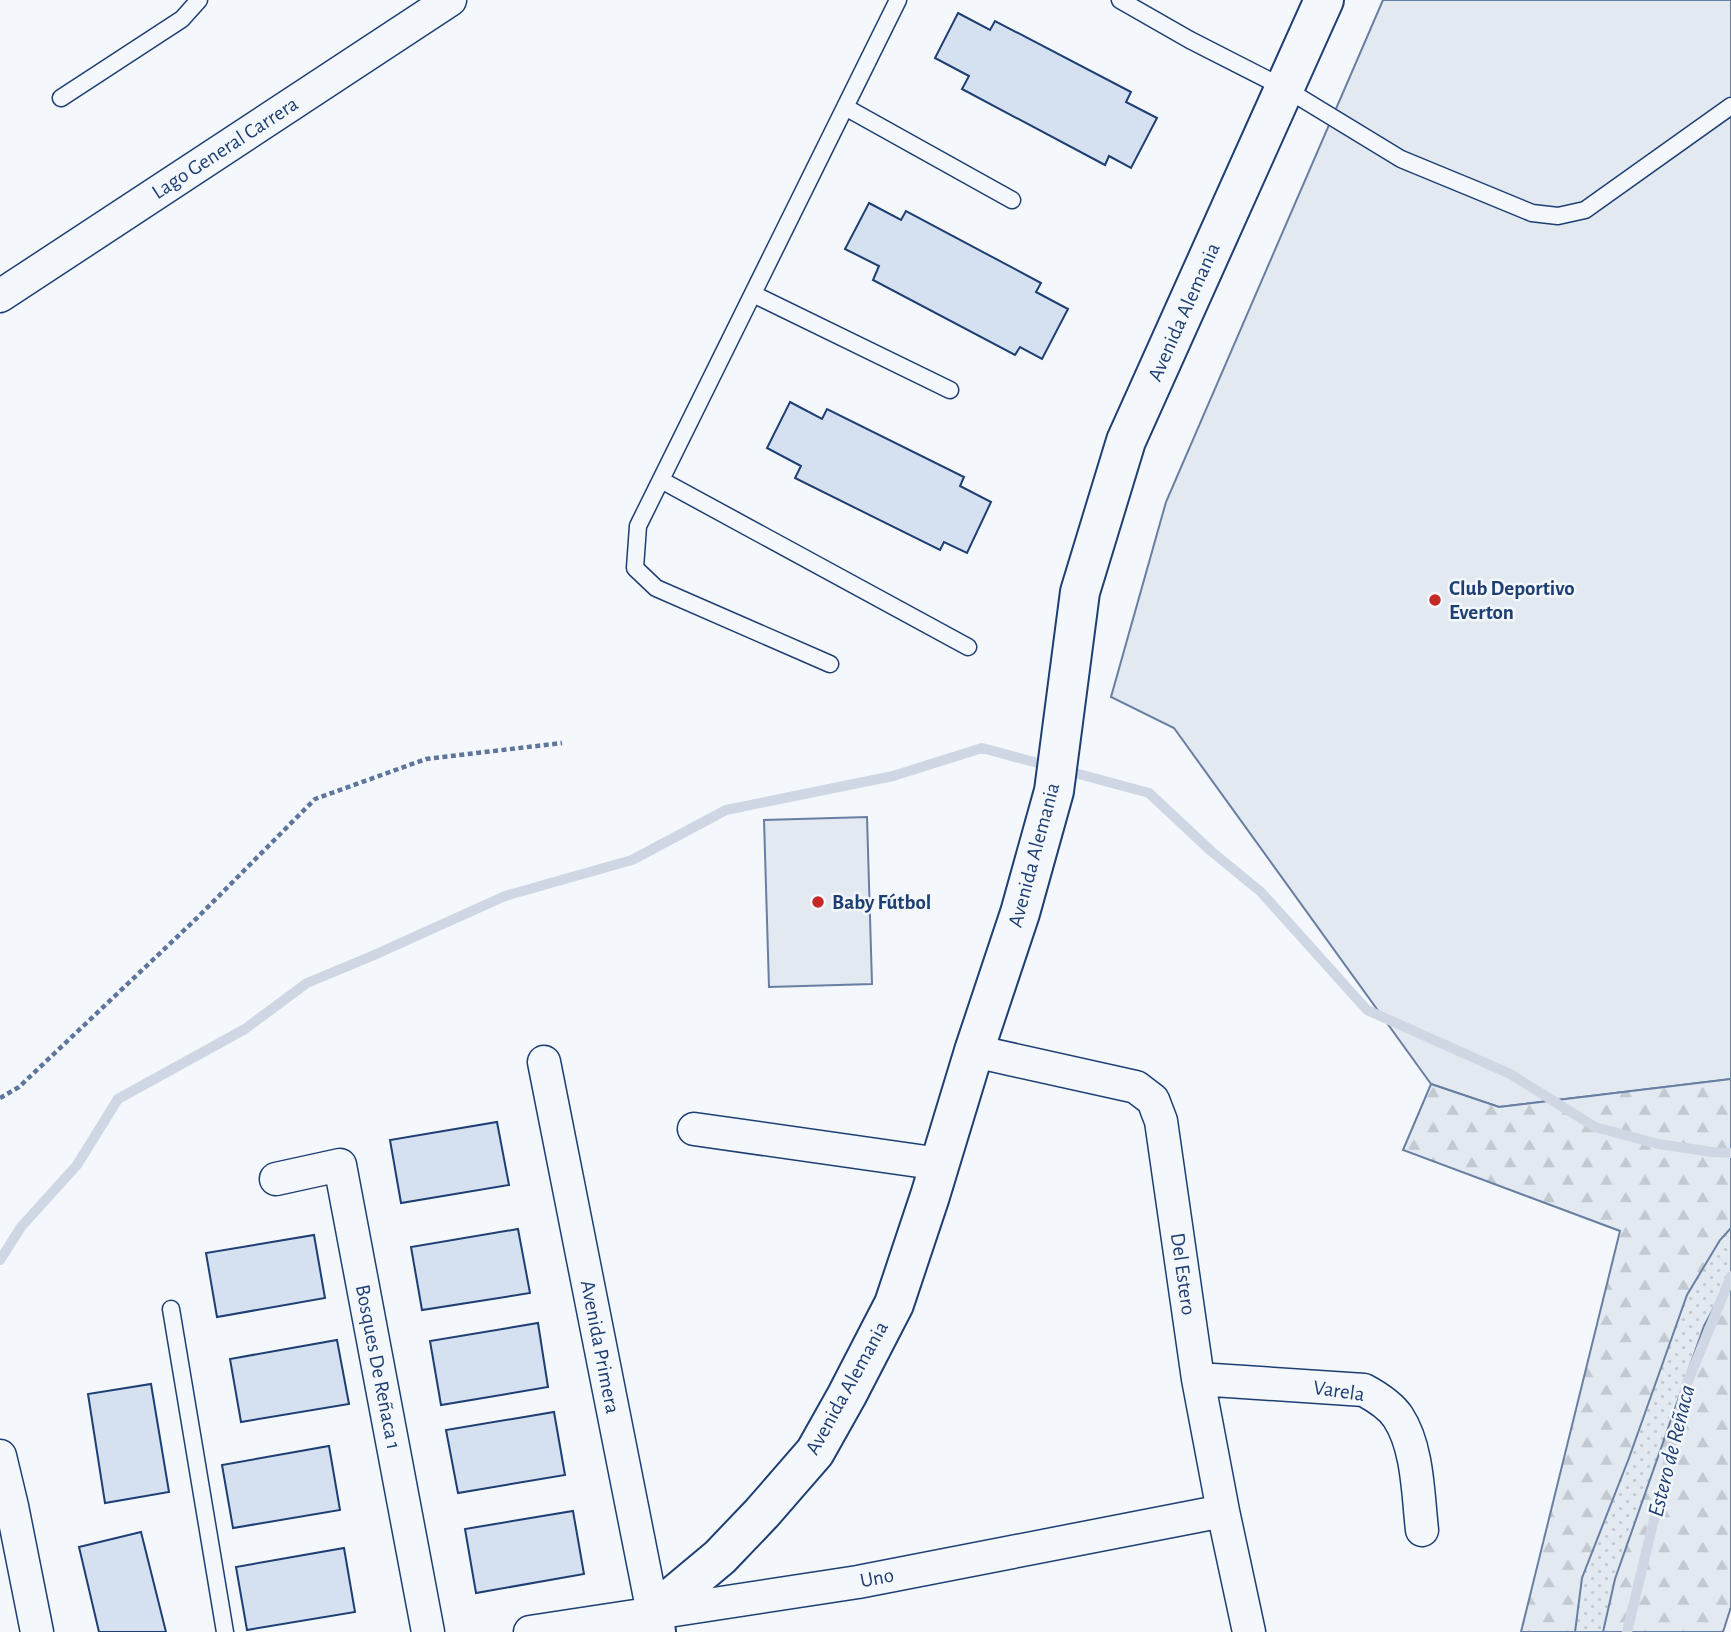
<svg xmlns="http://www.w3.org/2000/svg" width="1731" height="1632" font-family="'Alegreya Sans',sans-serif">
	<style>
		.grass { fill: #e3e9f0; stroke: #687fa3; stroke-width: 2 }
		.forest { fill: url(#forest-firs); stroke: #687fa3; stroke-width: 2 }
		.park { fill: url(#park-dots); stroke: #687fa3; stroke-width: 2 }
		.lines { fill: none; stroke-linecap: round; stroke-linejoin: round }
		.stream { stroke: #cfd7e4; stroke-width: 10 }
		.building { fill: #d5e0f0; stroke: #1d3f73; stroke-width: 2 }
		.lane-casing { stroke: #1d3f73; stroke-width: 19 }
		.street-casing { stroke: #1d3f73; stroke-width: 35 }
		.secondary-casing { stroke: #1d3f73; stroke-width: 42 }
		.path { stroke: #5e769c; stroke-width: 4.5; stroke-dasharray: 5 3.5; stroke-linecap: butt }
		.lane { stroke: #f4f7fb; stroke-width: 16 }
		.street { stroke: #f4f7fb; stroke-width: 32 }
		.secondary { stroke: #f4f7fb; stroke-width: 38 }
		.poi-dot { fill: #c62828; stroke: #f4f7fb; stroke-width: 2.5 }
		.labels { text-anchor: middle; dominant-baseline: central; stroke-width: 5; stroke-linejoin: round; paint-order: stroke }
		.street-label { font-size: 21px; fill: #1d3f73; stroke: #f4f7fb }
		.poi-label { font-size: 21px; font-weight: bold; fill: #1d3f73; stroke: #f4f7fb; text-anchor: start }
		.water-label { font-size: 23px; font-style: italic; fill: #1d3f73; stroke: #f4f7fb }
	</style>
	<defs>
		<pattern id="forest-firs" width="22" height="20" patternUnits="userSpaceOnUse" patternTransform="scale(1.75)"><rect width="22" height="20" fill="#e3e9f0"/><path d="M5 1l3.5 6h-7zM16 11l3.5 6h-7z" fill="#c2c9d1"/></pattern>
		<pattern id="park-dots" width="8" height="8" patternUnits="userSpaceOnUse" patternTransform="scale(1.75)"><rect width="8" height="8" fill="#e3e9f0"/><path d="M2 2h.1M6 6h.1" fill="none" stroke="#c2c9d1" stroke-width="1.8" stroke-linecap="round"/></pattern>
	</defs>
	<rect width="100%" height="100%" fill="#f4f7fb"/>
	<path class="grass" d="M1383 0H1731V1079L1499 1107 1431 1084 1174 728 1111 697 1166 502Z
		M867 817 872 984 769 987 764 820Z"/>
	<path class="forest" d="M1731 1079V1607L1723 1632H1521L1620 1231 1403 1150 1431 1084 1499 1107Z"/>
	<path class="park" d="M1731 1228V1276L1704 1326 1615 1579 1603 1632H1575L1582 1578 1629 1458 1687 1295 1720 1240Z"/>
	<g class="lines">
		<path class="stream" d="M0 1260 21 1227 77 1165 118 1099 245 1029 307 983 372 956 505 896 632 860 726 810 893 776 982 748 1149 793 1211 851 1261 892 1367 1010 1510 1074 1595 1127 1658 1144 1712 1152 1731 1153
			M1627 1632 1686 1386 1731 1276"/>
	</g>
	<path class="building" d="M958 13 990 30 995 21 1131 92 1126 102 1157 118 1131 168 1109 156 1105 165 962 89 969 76 935 58Z
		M869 203 901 220 906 211 1041 283 1036 292 1068 309 1042 359 1020 347 1015 355 873 280 879 266 845 249Z
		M790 402 822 419 827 409 964 477 960 486 991 502 967 553 944 542 940 550 795 478 801 466 767 448Z
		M497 1122 509 1185 401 1203 390 1140Z
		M518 1229 530 1293 422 1310 411 1247Z
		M314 1235 325 1298 217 1317 206 1253Z
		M538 1323 548 1387 441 1405 430 1341Z
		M337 1340 349 1404 241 1422 230 1359Z
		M151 1384 169 1492 105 1503 88 1394Z
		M554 1412 565 1475 458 1493 446 1430Z
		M329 1446 340 1510 233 1528 222 1465Z
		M573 1511 584 1574 476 1593 465 1529Z
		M141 1532 166 1632H99L79 1547Z
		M344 1548 355 1612 247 1630 236 1567Z"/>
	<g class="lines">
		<defs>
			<path id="lane" d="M1120 0 1190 40 1286 89 1401 159 1532 213 1558 216 1585 210 1731 106
				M61 98 182 19 199 0
				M845 107 1012 200
				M753 294 950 390
				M661 480 968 647
				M830 664 656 588 635 568 638 526 898 0
				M171 1309 225 1632"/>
			<path id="street" d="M0 296 450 0
				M974 1051 1136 1087 1153 1100 1161 1121 1198 1379 1223 1511 1249 1632
				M544 1062 653 1613
				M694 1129 940 1164
				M276 1179 340 1165 428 1632
				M1198 1379 1364 1390C1377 1397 1390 1405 1398 1417 1418 1447 1418 1495 1422 1530
				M0 1456 12 1506 37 1632
				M530 1632 858 1582 1223 1511"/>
			<path id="secondary" d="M656 1632 653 1613 720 1557 762 1513 815 1452 847 1395 894 1304 930 1196 974 1051 1020 913 1054 791 1080 592 1126 441 1324 0"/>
		</defs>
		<use href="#lane" class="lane-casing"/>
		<use href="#street" class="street-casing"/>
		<use href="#secondary" class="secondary-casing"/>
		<path class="path" d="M0 1098 19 1087 197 918 315 799 426 759 562 743"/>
		<use href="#lane" class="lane"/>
		<use href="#street" class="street"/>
		<use href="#secondary" class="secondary"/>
	</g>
	<g class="poi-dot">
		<circle cx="1435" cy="600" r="7"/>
		<circle cx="818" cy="902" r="7"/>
	</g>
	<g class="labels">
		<g class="street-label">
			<text transform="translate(225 148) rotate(-33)">Lago General Carrera</text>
			<text transform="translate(1184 312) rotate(-66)">Avenida Alemania</text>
			<text transform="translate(1034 855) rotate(-75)">Avenida Alemania</text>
			<text transform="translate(1183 1274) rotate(82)">Del Estero</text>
			<text transform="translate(600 1347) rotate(79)">Avenida Primera</text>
			<text transform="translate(378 1367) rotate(79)">Bosques De Reñaca 1</text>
			<text transform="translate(847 1388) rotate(-61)">Avenida Alemania</text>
			<text transform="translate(1339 1391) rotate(8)">Varela</text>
			<text transform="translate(877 1578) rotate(-11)">Uno</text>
		</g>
		<g class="poi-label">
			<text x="1449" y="588">Club Deportivo<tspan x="1449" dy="24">Everton</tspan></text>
			<text x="832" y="902">Baby Fútbol</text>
		</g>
		<g class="water-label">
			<text transform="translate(1672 1451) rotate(-76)">Estero de Reñaca</text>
		</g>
	</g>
</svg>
